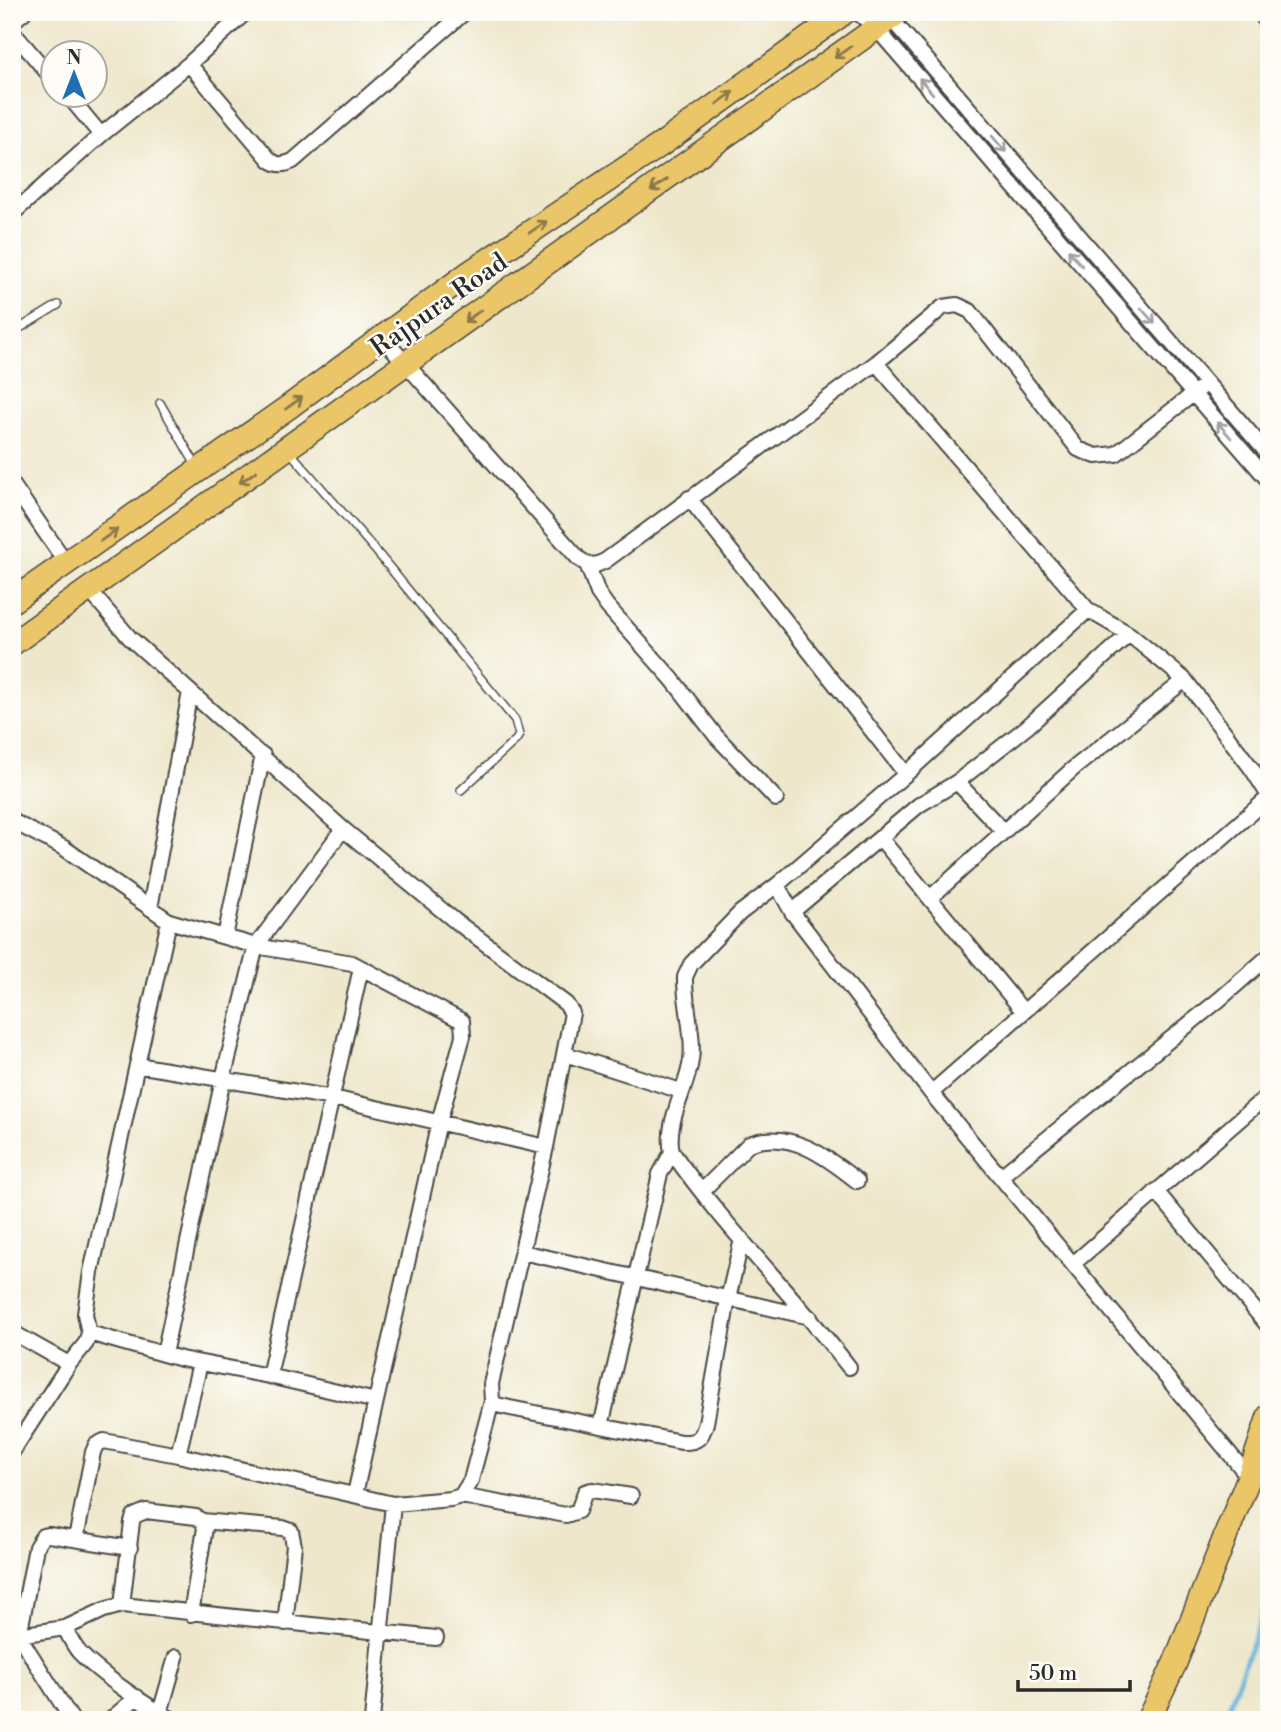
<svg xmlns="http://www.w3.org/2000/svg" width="1281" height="1732" font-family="'Libre Bodoni',serif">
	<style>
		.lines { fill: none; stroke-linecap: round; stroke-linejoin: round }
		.stream { stroke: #63b4de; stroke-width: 4.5 }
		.service-casing { stroke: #484743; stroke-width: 10 }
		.minor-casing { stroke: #484743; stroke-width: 18 }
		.primary-casing { stroke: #484743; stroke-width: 26 }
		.service { stroke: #fff; stroke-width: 7 }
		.minor { stroke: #fff; stroke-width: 14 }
		.primary { stroke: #ebc669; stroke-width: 23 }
		.oneway { stroke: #8b784a }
		.oneway2 { stroke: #a0a0a0 }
		.labels { text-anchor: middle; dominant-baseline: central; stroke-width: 5; stroke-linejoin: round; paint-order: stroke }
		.street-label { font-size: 26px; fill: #2b2b2b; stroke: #fdfcf7 }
	</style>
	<rect width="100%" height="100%" fill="#fdfcf7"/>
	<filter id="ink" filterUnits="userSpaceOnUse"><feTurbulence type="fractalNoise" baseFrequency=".0143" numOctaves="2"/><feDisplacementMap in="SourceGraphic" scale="14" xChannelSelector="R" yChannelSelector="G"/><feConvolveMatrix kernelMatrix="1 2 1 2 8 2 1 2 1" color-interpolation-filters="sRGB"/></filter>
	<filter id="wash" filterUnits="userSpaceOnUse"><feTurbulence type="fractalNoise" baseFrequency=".00686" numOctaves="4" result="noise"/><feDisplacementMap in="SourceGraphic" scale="28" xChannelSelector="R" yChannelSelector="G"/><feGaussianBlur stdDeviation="1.57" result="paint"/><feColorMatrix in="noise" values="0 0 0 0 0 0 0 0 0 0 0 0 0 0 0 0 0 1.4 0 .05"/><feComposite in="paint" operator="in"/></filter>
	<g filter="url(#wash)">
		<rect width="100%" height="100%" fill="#eee7cb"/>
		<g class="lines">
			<path class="stream" d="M1224 1720 1269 1597"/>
		</g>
	</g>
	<g filter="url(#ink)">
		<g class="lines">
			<defs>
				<path id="service" d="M12 333 58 305
					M160 403 197 467
					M290 452 376 551 515 720 519 735 516 740 461 790"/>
				<path id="minor" d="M857 12 876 28 1269 481
					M887 14 1269 455
					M12 22 24 12
					M12 31 52 78
					M189 64 270 160C278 166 284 165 293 161L465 12
					M67 94 101 135
					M12 214 101 135 189 64 246 12
					M383 338 579 559 587 564 596 565 605 561 876 363 943 307 957 305 970 311 1078 449 1096 456 1116 454 1206 384
					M876 363 1088 610 1129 634 1185 680 1252 769 1269 796
					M12 484 67 564
					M689 498 906 774
					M587 564 598 593 607 606 672 679 716 736 776 799
					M89 590 130 638 343 829 454 920 566 1004 572 1013 546 1147 491 1384 492 1401 497 1405 510 1408 681 1442C697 1443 702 1438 706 1423L728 1299 742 1239
					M957 782 1004 832
					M12 821 64 848 169 921 256 946 352 963 462 1021 463 1036 439 1122 355 1494
					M881 839 1023 1011
					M777 885 792 912 931 1093 1249 1477
					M930 898 1074 768 1185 680
					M150 908 190 692
					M792 912 919 805 957 782 1027 727 1129 634
					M225 937 263 755
					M565 1054 681 1091
					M137 1065 333 1098 546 1147
					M931 1093 1269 797
					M1001 1176 1220 999 1269 956
					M702 1191 749 1144C789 1128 827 1157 857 1181
					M1156 1191 1269 1327
					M522 1252 810 1317
					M1073 1264 1269 1094
					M12 1332 69 1364
					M89 1333 181 1359 269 1376 376 1401
					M164 1354 223 1079 256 946 343 829
					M849 1367C792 1293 725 1228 672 1152 665 1121 687 1090 691 1060 695 1036 684 1003 685 977L691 964 740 913 777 885 906 774 1088 610
					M269 1376 361 968
					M601 1426 660 1174 672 1152
					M12 1452 69 1364 86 1343 89 1333 85 1314 91 1272 169 921
					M178 1455 200 1363
					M461 1496 566 1515 578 1511 585 1492 592 1490 631 1496
					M202 1521 283 1528 291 1531 294 1546 285 1623
					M76 1539 93 1452 96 1445 104 1441 178 1455 393 1504 451 1499 461 1496 471 1480 492 1401
					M122 1605 132 1522 134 1516 146 1511 196 1517 202 1521 205 1528 191 1614
					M65 1628C69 1636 73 1645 79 1652 96 1671 151 1710 174 1720
					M12 1636 65 1628 104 1610 122 1605 436 1638
					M160 1713 176 1657
					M72 1720 19 1636 36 1547 43 1536 49 1535 130 1548
					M110 1720 137 1697
					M372 1720 393 1504"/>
				<path id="primary" d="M1267 12 1269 20
					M12 601 290 406 469 273 662 144 845 12
					M12 644 899 12
					M1148 1720 1175 1663 1249 1477 1269 1416"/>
			</defs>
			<use href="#service" class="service-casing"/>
			<use href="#minor" class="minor-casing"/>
			<use href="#primary" class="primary-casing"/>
			<use href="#service" class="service"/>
			<use href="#minor" class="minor"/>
			<use href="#primary" class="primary"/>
		</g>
		<defs><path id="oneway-shaft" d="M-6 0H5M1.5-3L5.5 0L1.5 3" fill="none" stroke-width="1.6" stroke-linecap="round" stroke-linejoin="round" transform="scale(1.75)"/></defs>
		<g class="oneway">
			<use href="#oneway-shaft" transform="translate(843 52) rotate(144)"/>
			<use href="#oneway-shaft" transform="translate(725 98) rotate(-36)"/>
			<use href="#oneway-shaft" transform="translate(659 185) rotate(145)"/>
			<use href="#oneway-shaft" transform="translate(538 227) rotate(-34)"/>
			<use href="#oneway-shaft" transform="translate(473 316) rotate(145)"/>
			<use href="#oneway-shaft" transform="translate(294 403) rotate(-36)"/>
			<use href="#oneway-shaft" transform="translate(248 477) rotate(145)"/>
			<use href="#oneway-shaft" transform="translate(109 535) rotate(-35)"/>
		</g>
		<g class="oneway2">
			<use href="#oneway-shaft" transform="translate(926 86) rotate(-131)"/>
			<use href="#oneway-shaft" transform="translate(999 144) rotate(49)"/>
			<use href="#oneway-shaft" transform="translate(1075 258) rotate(-131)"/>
			<use href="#oneway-shaft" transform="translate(1148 316) rotate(49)"/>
			<use href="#oneway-shaft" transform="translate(1224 430) rotate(-131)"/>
		</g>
	</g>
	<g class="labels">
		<g class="street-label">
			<text transform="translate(439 305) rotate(-35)">Rajpura Road</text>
		</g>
	</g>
	<rect width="1281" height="1732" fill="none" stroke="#fdfcf7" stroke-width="42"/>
	<g transform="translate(74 74)"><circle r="33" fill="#fdfcf7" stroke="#a9a8a5" stroke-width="2"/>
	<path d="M0-5L12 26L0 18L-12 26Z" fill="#1f6fb2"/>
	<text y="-10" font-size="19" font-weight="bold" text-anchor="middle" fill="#2b2b2b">N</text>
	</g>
	<path d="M1018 1680v10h112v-10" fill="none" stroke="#2b2b2b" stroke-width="3.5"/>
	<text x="1029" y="1680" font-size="21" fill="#2b2b2b" stroke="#fdfcf7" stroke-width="5" paint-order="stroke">50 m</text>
</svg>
